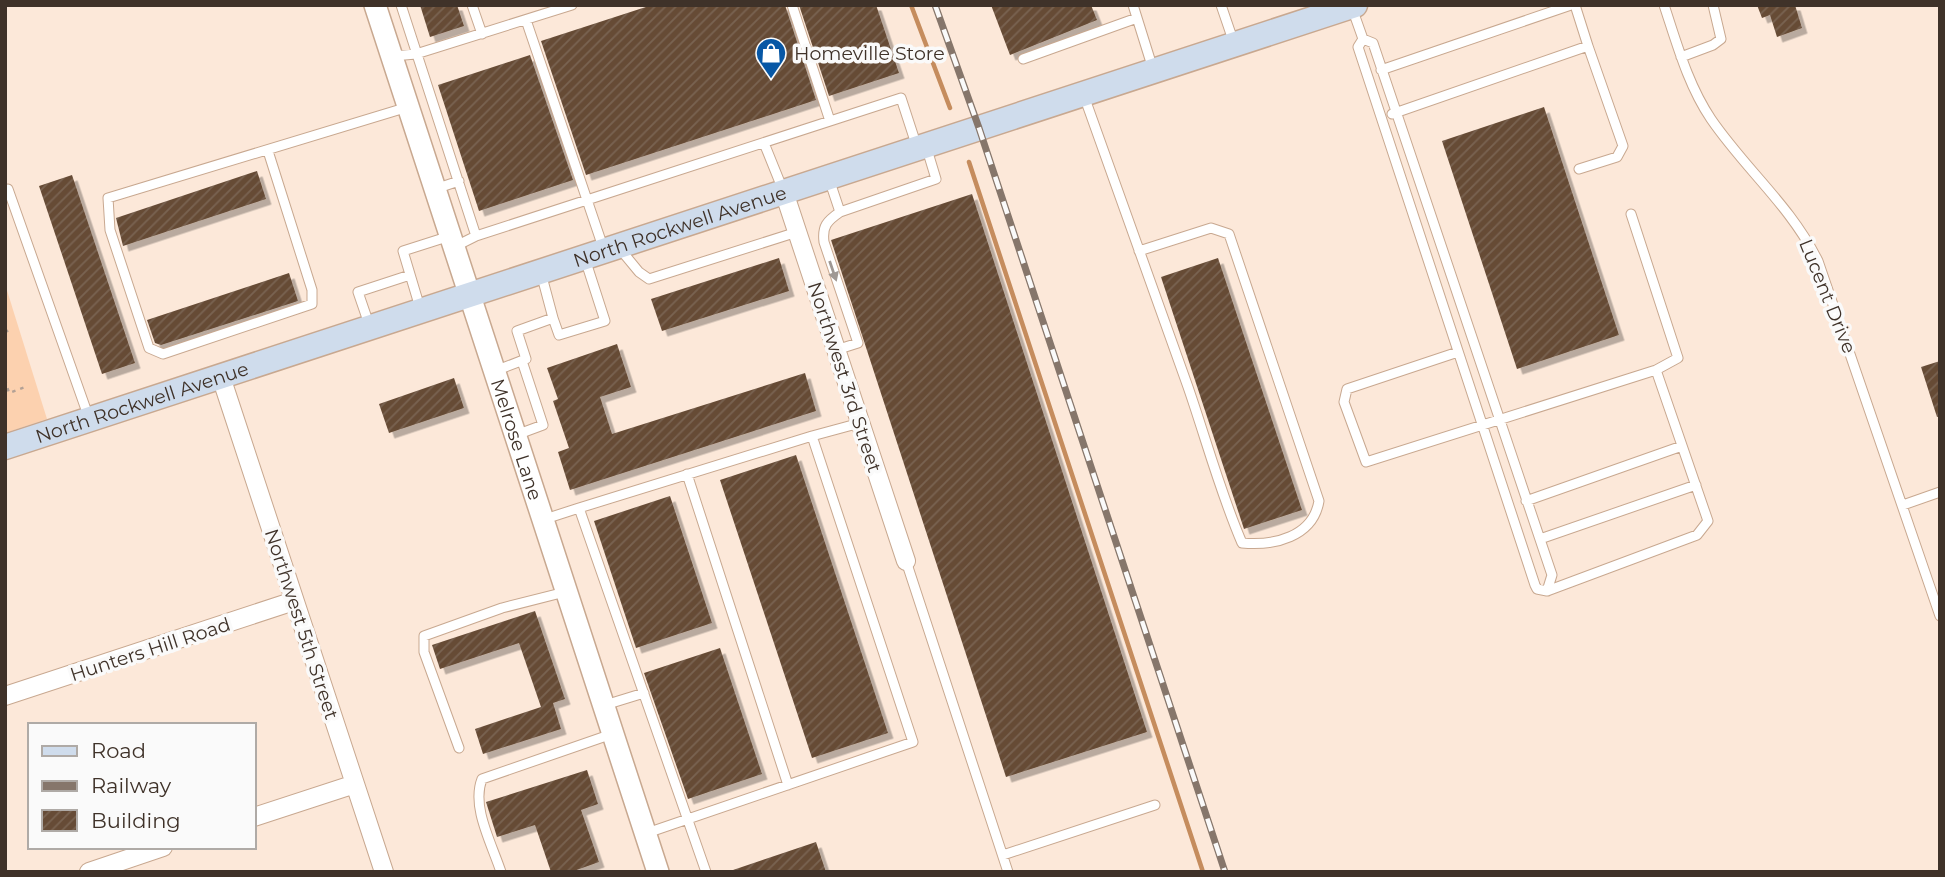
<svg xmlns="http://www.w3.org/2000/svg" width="1945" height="877" font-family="Montserrat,sans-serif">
  <defs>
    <pattern id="building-hatch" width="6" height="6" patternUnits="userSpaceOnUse" patternTransform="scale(1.75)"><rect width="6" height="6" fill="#664b36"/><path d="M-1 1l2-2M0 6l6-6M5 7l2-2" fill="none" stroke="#796351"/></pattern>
    <filter id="shadow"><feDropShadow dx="5.5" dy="5.5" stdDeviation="0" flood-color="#0004"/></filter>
  </defs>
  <rect width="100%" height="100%" fill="#fce8d9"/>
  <path fill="#fcd1af" d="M5 284 47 419 5 433Z"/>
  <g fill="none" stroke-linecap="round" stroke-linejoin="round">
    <path stroke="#c58c5d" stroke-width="4.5" d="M911 5 950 108
      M969 162 1203 872"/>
  </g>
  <path fill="url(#building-hatch)" filter="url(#shadow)" d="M420 5H457L464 26 430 37Z
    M652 5H785L816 100 586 175 541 41Z
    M799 5H876L899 73 829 96Z
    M991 5H1091L1097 20 1010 55Z
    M1757 5H1795L1802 28 1777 37 1770 15 1762 18Z
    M530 55 573 180 479 211 438 85Z
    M1544 107 1619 335 1517 369 1442 141Z
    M257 171 266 199 123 246 116 218Z
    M72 175 135 363 102 374 39 186Z
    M972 194 1147 732 1006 777 831 240Z
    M779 258 789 291 662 331 651 299Z
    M1218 258 1302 510 1244 529 1161 277Z
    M289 273 298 301 161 345 155 343 147 320Z
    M617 344 631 387 600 397 612 434 805 373 816 411 570 490 558 452 569 448 553 401 558 399 547 368Z
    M1940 361V416L1937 417 1921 367Z
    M454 378 464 408 389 433 379 404Z
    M796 455 888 733 812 758 720 480Z
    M670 496 712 623 636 648 594 521Z
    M535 611 565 699 553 703 561 729 483 754 475 729 541 707 519 643 440 669 432 645Z
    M720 648 762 774 688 799 644 673Z
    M587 770 598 804 581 810 599 862 571 872H551L535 825 497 837 486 802Z
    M816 842 826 872H733V870Z"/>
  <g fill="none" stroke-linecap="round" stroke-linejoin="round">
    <g stroke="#c8a890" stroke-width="11">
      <path id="service" d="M401 5 476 236 901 98 917 147
        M472 5 482 34
        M792 5 830 121
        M1133 5 1153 69
        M1221 5 1234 43
        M1664 5C1677 44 1688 85 1711 119 1746 170 1790 205 1818 261L1940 616
        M1352 8 1363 39
        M526 20 604 250
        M1363 39 1373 43 1552 575 1547 591 1537 589 1535 585 1358 47Z
        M393 56 416 54 572 5
        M1681 57 1713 45 1721 39 1713 5
        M1023 59 1137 18
        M1381 70 1571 5
        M1084 96C1118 193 1153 290 1188 387 1206 439 1220 492 1242 543 1274 546 1313 537 1319 501L1229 234 1211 228 1139 251
        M1392 114 1588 46 1575 5
        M764 143 783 190
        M268 151 312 290V304L163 354 149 348 110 230 108 198 408 107
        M1579 169 1617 157 1623 146 1588 46
        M829 179 840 212 936 179 926 146
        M8 189 89 418
        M435 189 459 181
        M1631 214 1678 358 1656 370
        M454 247 476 236
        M620 249 639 272 649 279 797 232
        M421 311 403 251 450 236
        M553 318 559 335 605 321 585 259
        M370 327 358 292 410 275
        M836 350 858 343 824 242C822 226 827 221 840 212
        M1458 352 1347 389 1344 402 1366 462 1656 370 1708 521 1697 535 1547 591
        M495 371 526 359 517 331 553 318 541 273
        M516 435 543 425 522 361
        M687 474 788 785
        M1526 501 1682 446
        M1903 505 1940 492
        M579 508 812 436
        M542 520 579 508 706 872
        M1540 539 1696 485
        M906 561 1008 872
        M605 705 644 693
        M459 748 424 652V636L502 608 565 592
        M647 833 913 742 812 436 860 423
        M1003 855 1155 805
        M501 872C492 844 471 807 482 779L612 734"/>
    </g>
    <g stroke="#c8a890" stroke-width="20">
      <path id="minor" d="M784 192 906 561
        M221 377 384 872
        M5 696 294 601
        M254 817 355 784
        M89 872 163 847"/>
    </g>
    <g stroke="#c8a890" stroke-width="24">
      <g id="tertiary">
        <path id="s1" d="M375 5 658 872"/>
      </g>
    </g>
    <g stroke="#c8a890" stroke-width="27">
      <g id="secondary">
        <path id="s2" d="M5 447 1355 5"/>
      </g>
    </g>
    <path stroke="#b3a195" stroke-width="2.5" stroke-dasharray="3.5 5" stroke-linecap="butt" d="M5 332 10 330
      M5 380 9 393 28 386"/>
    <use href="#service" stroke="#fff" stroke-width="9"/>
    <use href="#minor" stroke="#fff" stroke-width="18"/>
    <use href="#tertiary" stroke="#fff" stroke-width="21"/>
    <use href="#secondary" stroke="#cfdcec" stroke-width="24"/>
    <g stroke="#86766b" stroke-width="7">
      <path id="rail" d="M935 5 979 128 1225 872"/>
    </g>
    <use href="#rail" stroke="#fafafa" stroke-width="4.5" stroke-dasharray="13" stroke-linecap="butt"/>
  </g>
  <defs><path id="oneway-solid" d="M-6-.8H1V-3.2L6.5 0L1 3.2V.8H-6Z" transform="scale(1.75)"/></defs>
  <use fill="#9f9894" href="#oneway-solid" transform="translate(833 271) rotate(71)"/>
  <defs>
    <g id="shop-pin" transform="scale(1.575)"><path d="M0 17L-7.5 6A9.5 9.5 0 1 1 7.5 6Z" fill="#0757a5" stroke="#fafafa"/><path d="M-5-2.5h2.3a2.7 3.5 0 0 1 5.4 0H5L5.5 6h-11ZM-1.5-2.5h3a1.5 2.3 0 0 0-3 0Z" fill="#fff"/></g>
  </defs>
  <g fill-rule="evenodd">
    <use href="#shop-pin" x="771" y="53"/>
  </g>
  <g text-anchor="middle" stroke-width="7" stroke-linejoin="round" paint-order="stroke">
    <g font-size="19" fill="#3f3229" stroke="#fafafa" text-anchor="start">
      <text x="794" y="60">Homeville Store</text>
    </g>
    <g font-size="19" fill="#3f3229" stroke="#fafafa">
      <text dy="7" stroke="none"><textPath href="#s2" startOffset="710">North Rockwell Avenue</textPath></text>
      <text transform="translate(1828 296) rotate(68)" y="7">Lucent Drive</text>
      <text transform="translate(845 377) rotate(72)" y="7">Northwest 3rd Street</text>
      <text dy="7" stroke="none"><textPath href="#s2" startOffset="144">North Rockwell Avenue</textPath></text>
      <text dy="7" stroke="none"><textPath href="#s1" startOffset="457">Melrose Lane</textPath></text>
      <text transform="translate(302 624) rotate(72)" y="7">Northwest 5th Street</text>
      <text transform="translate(150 649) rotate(-18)" y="7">Hunters Hill Road</text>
    </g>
  </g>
  <rect width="1945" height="877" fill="none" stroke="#3f3229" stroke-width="14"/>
  <rect x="28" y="723" width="228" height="126" fill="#fafafa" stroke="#afaaa6" stroke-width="2"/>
  <rect x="42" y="746" width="35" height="10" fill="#cfdcec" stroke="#afaaa6" stroke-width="2"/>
  <text x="91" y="758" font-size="21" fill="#3f3229">Road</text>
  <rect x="42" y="781" width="35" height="10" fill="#86766b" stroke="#afaaa6" stroke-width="2"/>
  <text x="91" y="793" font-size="21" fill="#3f3229">Railway</text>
  <rect x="42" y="810" width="35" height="21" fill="url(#building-hatch)" stroke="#afaaa6" stroke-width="2"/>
  <text x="91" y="828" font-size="21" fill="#3f3229">Building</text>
</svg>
